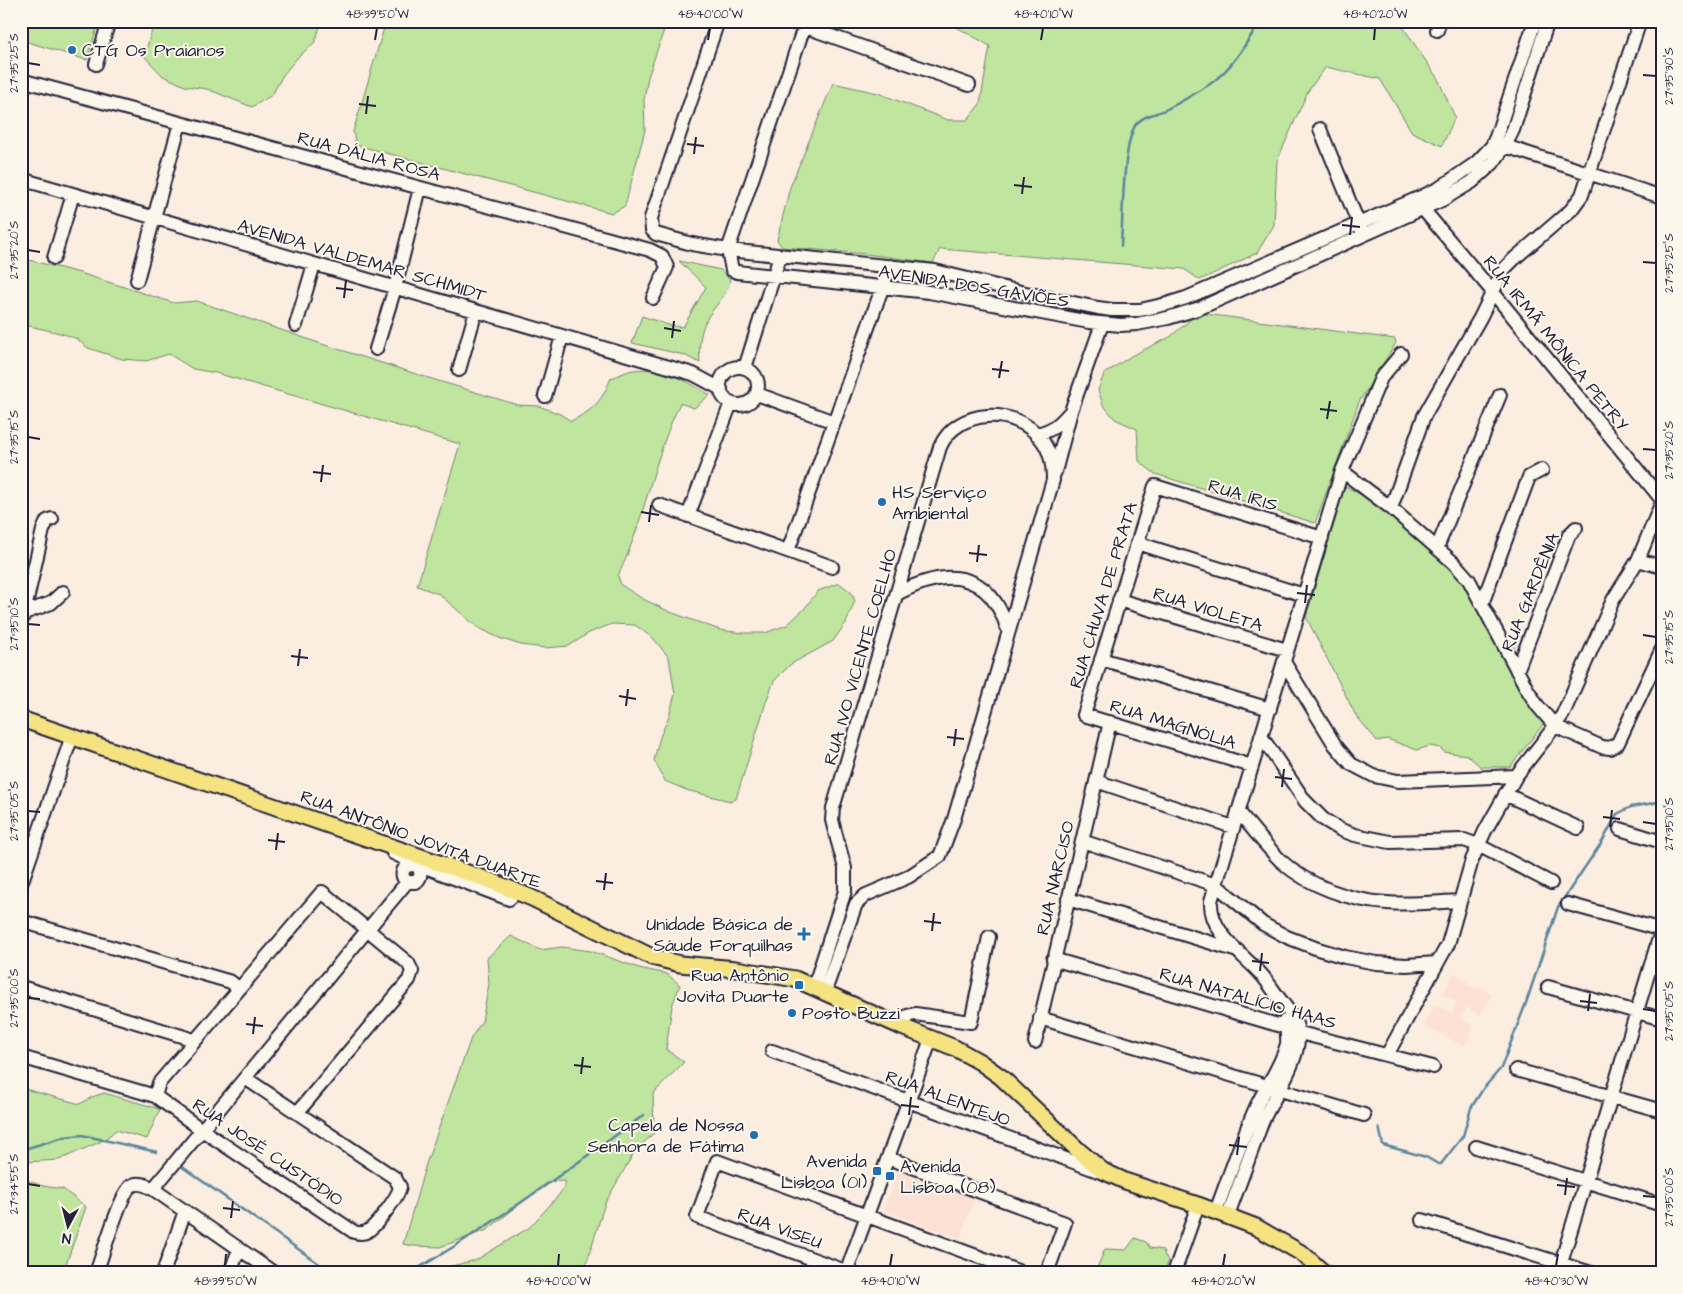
<svg xmlns="http://www.w3.org/2000/svg" width="1683" height="1294" font-family="'Architects Daughter',sans-serif">
  <rect width="100%" height="100%" fill="#fcede1"/>
  <filter id="ink" filterUnits="userSpaceOnUse"><feTurbulence type="fractalNoise" baseFrequency=".02" numOctaves="2"/><feDisplacementMap in="SourceGraphic" scale="10" xChannelSelector="R" yChannelSelector="G"/><feConvolveMatrix kernelMatrix="1 2 1 2 8 2 1 2 1" color-interpolation-filters="sRGB"/></filter>
  <g filter="url(#ink)">
    <path fill="#fde1d4" d="M1454 973 1468 982 1467 985 1476 989 1478 987 1492 995 1480 1015 1467 1007 1460 1017 1474 1026 1466 1044 1463 1046 1425 1026V1022L1429 1016 1430 1017 1431 1015 1430 1014 1436 1005 1452 1012 1457 1002 1442 994Z
      M899 1169 975 1197 960 1238 884 1211Z"/>
    <path fill="#c0e59f" stroke="#71846d" d="M21 21H99L87 60 21 40Z
      M155 21H322L315 42 297 58 283 75 272 95 252 107 207 89 185 86 163 76 144 56Z
      M386 21H667L648 77 644 100 645 130 625 206 612 213 356 145 353 132Z
      M946 21H1164L1168 24 1185 21H1399L1438 79 1455 117 1442 146 1412 132 1380 79 1326 67 1308 91 1277 161 1274 225 1257 253 1200 280 1184 269 940 249 933 263 866 254 782 247 777 240 790 187 833 83 878 93 948 120H967L980 104 990 46Z
      M21 258 80 273 174 303 197 301 319 343 432 379 518 405 539 406 560 414 571 421C595 409 601 402 611 378 618 376 626 371 633 370 663 366 686 381 710 395L694 408 680 403C653 458 645 521 618 576L621 585 643 599 670 612 720 630 742 633H765L787 625 804 609 818 591 839 583 851 592 855 601 846 623 833 641 791 664 774 681 766 702 736 799 730 801 686 790 665 781 654 760 660 737 669 716 675 694 669 658 654 639 635 625 612 624 589 633 569 646 545 648 521 645 499 638 477 627 439 594 417 586 460 444 216 373 193 369 169 354 146 361 122 359 88 348 77 339 64 334 21 324Z
      M679 261 721 270 730 280C727 296 716 304 708 317 699 332 699 347 700 363L684 355 632 343 642 316 668 325 683 327 706 287Z
      M1198 313 1395 339 1396 343 1359 402 1315 523 1155 474 1139 461 1137 429 1115 419 1103 405 1098 390 1104 374 1131 356 1170 337Z
      M1345 486C1372 499 1394 518 1417 538 1433 553 1450 567 1464 583L1532 708 1544 723 1510 767H1481L1467 755 1444 752 1440 748 1430 746 1417 750 1387 739 1377 741 1355 714 1306 617Z
      M511 936 540 950 562 947 591 951 639 968 667 974 680 985 672 1006 666 1049 684 1062 653 1094 654 1133 635 1151 605 1203 585 1268 590 1273H429L431 1271 476 1260 530 1227 558 1196 565 1186V1181L548 1182 487 1230 440 1247 413 1246 403 1244 426 1164 450 1097 471 1038 482 1021 489 984 487 958Z
      M21 1088 80 1104 92 1097 104 1093 160 1109 147 1139 116 1130 104 1140 59 1160 26 1162 21 1161Z
      M21 1178 43 1186 63 1189 86 1207 63 1273H21Z
      M1135 1238 1146 1242 1150 1248 1162 1250 1168 1261 1165 1273H1095L1105 1249 1126 1250Z"/>
    <g fill="none" stroke-linecap="round" stroke-linejoin="round">
      <path stroke="#59869c" stroke-width="2.5" d="M1121 246C1123 218 1122 146 1136 124 1143 115 1157 114 1167 109 1181 102 1196 93 1210 84 1232 69 1246 44 1260 21
        M1379 1127 1383 1145 1426 1157 1438 1164H1441L1463 1136 1471 1108 1483 1089 1501 1068 1526 1003 1558 907 1602 842 1617 814 1631 807 1654 803 1662 800
        M21 1150 64 1137 82 1135 157 1152
        M181 1166 332 1273
        M410 1273C492 1226 567 1170 644 1115"/>
      <g stroke="#22223b" stroke-width="16">
        <path id="minor" d="M718 21 651 218 652 230 656 234 692 244 728 250 935 271 1021 292 1098 308 1112 310H1140L1167 304 1186 298 1423 196 1438 189 1476 163 1492 146 1496 137 1535 21
          M789 21 969 85
          M804 27 728 250 732 270 737 272 929 292 1089 322 1121 325 1137 324 1168 318 1200 308 1442 200 1472 182 1493 163 1505 146 1513 130 1548 21
          M1437 30 1440 21
          M96 64 109 21
          M21 80 650 250 662 256 667 267 653 298
          M1320 129 1362 232
          M1505 146 1662 197
          M21 179 693 374 721 389
          M1422 208 1492 291 1662 500
          M54 258 73 194
          M137 280 180 123
          M296 325 314 264
          M376 349 395 288 420 188
          M720 386a19 19 0 1 1 38 0a19 19 0 1 1-38 0Z
          M745 368 780 256
          M459 370 476 311
          M757 394 834 422
          M545 396 562 336
          M1036 434C1051 431 1059 425 1069 413
          M1342 471 1391 508 1454 563 1469 580 1527 689 1537 705 1555 726 1516 776 1485 831 1472 860 1448 944 1387 1055
          M1055 472 1071 411 1102 324
          M1662 502 1638 560 1613 600 1563 714 1555 726 1602 747 1610 748 1618 743 1662 649
          M659 505 832 567
          M1391 508 1424 416 1480 318 1504 269 1515 258 1571 210 1582 195 1640 21
          M688 516 731 403
          M1137 543 1304 595
          M1437 548 1500 395
          M788 551 890 266
          M1638 560 1662 567
          M897 594C946 568 989 569 1008 630
          M1119 600 1287 650
          M1482 604 1529 477 1542 470
          M24 613 43 530 47 521 52 519
          M22 619 24 613 51 603 63 592
          M1101 659 1270 709
          M1284 662 1335 745 1351 764 1374 776 1398 781 1516 776
          M1517 671 1569 535 1576 528
          M1261 736 1305 801 1323 819 1341 830 1355 835 1390 842 1464 840 1478 845 1551 883
          M1252 766 1084 715 1155 486 1322 538
          M1096 781 1233 827
          M1505 794 1578 828
          M1238 811C1252 828 1266 846 1281 861 1308 886 1351 901 1387 903 1411 905 1436 902 1460 901
          M1620 829 1662 842
          M1082 841 1216 885 1263 924 1287 937 1318 949 1345 957 1376 963 1406 965 1437 963
          M393 853 417 864 509 899 517 892
          M417 864C420 871 423 876 416 882H407C401 877 401 871 407 866Z
          M21 884 72 736
          M1068 899 1238 951
          M1568 904 1662 930
          M21 921 231 982 239 989
          M1053 959 1288 1028 1300 1033 1433 1067
          M21 987 188 1038 194 1042
          M814 987 845 891V868L834 828 832 820 833 808 940 447C957 408 1016 406 1041 439 1051 451 1053 466 1053 480L954 819 940 856 908 877 866 895 856 904 825 991
          M1548 987 1662 1019
          M1040 1018 1364 1115
          M902 1027 907 1016 915 1014 971 1022 989 937
          M1035 1042 1110 722
          M772 1051 1101 1172
          M21 1057 155 1096 202 1130 354 1232C358 1233 362 1234 366 1232 375 1228 398 1197 400 1187L395 1178 245 1078
          M1516 1070 1662 1111
          M155 1096 159 1083 322 892 408 963 412 971 409 980 297 1113
          M1476 1147 1662 1205
          M888 1158 1065 1223 1047 1273
          M153 1189 407 882
          M1216 1211C1229 1176 1241 1141 1256 1107 1266 1086 1281 1067 1287 1044 1288 1036 1286 1029 1285 1021
          M1228 1215 1263 1120C1274 1096 1301 1060 1298 1032 1297 1021 1288 1010 1282 1002 1274 992 1268 981 1259 972 1241 953 1209 931 1211 901L1342 471 1381 378 1401 354
          M1422 1220 1591 1273
          M96 1273C102 1257 121 1193 131 1186 138 1181 146 1185 153 1189L274 1273
          M163 1273 185 1211
          M230 1273 239 1249
          M846 1273 931 1039
          M851 1273 697 1217 717 1161 1023 1273
          M1174 1273 1198 1205
          M1558 1273 1662 928"/>
      </g>
      <g stroke="#22223b" stroke-width="19">
        <path id="major" d="M21 719 491 881 532 898 652 957 680 964 736 969 795 979 902 1027 955 1048 980 1062 1001 1077 1078 1150 1103 1171 1125 1181 1198 1205 1256 1227 1303 1254 1324 1273"/>
      </g>
      <use href="#minor" stroke="#fbf7ec" stroke-width="12"/>
      <use href="#major" stroke="#f5e382" stroke-width="15"/>
    </g>
  </g>
  <path fill="none" stroke="#22223b" stroke-width="2" d="M375 40 377 28M708 40 710 28M1041 40 1043 28M1374 40 1375 28M28 63 40 65M1643 75 1656 76M359 104 376 106M366 114 368 96M687 144 704 146M694 154 696 137M1014 185 1032 187M1022 194 1024 177M1342 225 1360 227M1350 235 1352 217M28 250 40 252M1643 262 1656 263M336 288 353 290M344 298 346 280M664 328 681 331M672 338 674 321M992 369 1009 371M999 378 1002 361M1320 409 1337 411M1327 419 1330 401M28 437 40 439M1643 449 1656 450M313 472 331 474M321 482 323 465M641 512 659 515M649 522 651 505M969 553 987 555M977 562 979 545M1297 593 1315 595M1305 603 1307 585M28 624 40 625M1643 635 1656 637M291 656 308 658M298 666 300 649M619 696 636 699M626 706 628 689M947 737 964 739M954 746 956 729M1275 777 1292 779M1282 787 1284 769M28 811 40 812M1603 817 1620 819M1643 822 1656 824M1610 827 1612 810M268 840 285 842M276 850 278 833M596 881 613 883M604 890 606 873M924 921 941 923M932 931 934 913M1252 961 1269 963M1260 971 1262 953M28 998 40 999M1580 1001 1597 1003M1643 1009 1656 1011M1588 1011 1590 994M246 1024 263 1026M253 1034 255 1017M574 1065 591 1067M581 1074 583 1057M901 1105 919 1107M909 1115 911 1097M1229 1145 1247 1147M1237 1155 1239 1137M28 1184 40 1186M1557 1185 1575 1187M1565 1195 1567 1178M1643 1196 1656 1197M223 1208 240 1210M231 1218 233 1201M225 1266 226 1254M558 1266 559 1254M890 1266 892 1254M1223 1266 1225 1254M1556 1266 1558 1254"/>
  <g fill="#1f6fb2" stroke="#fbf7ec" stroke-width="2">
    <circle cx="72" cy="50" r="5"/>
    <circle cx="882" cy="502" r="5"/>
    <path d="M801.5 926.5h5v5h5v5h-5v5h-5v-5h-5v-5h5z"/>
    <rect x="794" y="980" width="10" height="10" rx="2.5"/>
    <circle cx="792" cy="1013" r="5"/>
    <circle cx="754" cy="1135" r="5"/>
    <rect x="872" y="1166" width="10" height="10" rx="2.5"/>
    <rect x="885" y="1171" width="10" height="10" rx="2.5"/>
  </g>
  <g text-anchor="middle" stroke-width="4" stroke-linejoin="round" paint-order="stroke">
    <g font-size="18" fill="#22223b" stroke="#fbf7ec" text-anchor="start">
      <text x="82" y="56">CTG Os Praianos</text>
      <text x="892" y="498">HS Serviço<tspan x="892" dy="21">Ambiental</tspan></text>
      <text x="793" y="930" text-anchor="end">Unidade Básica de<tspan x="793" dy="21">Sáude Forquilhas</tspan></text>
      <text x="789" y="981" text-anchor="end">Rua Antônio<tspan x="789" dy="21">Jovita Duarte</tspan></text>
      <text x="802" y="1019">Posto Buzzi</text>
      <text x="744" y="1131" text-anchor="end">Capela de Nossa<tspan x="744" dy="21">Senhora de Fátima</tspan></text>
      <text x="867" y="1167" text-anchor="end">Avenida<tspan x="867" dy="21">Lisboa (01)</tspan></text>
      <text x="900" y="1172">Avenida<tspan x="900" dy="21">Lisboa (08)</tspan></text>
    </g>
    <g font-size="18" fill="#22223b" stroke="#fbf7ec">
      <text transform="translate(369 156) rotate(15)" y="6">RUA DÁLIA ROSA</text>
      <text transform="translate(362 260) rotate(16)" y="6">AVENIDA VALDEMAR SCHMIDT</text>
      <text transform="translate(974 286) rotate(9)" y="6">AVENIDA DOS GAVIÕES</text>
      <text transform="translate(1556 343) rotate(51)" y="6">RUA IRMÃ MÔNICA PETRY</text>
      <text transform="translate(1243 495) rotate(17)" y="6">RUA ÍRIS</text>
      <text transform="translate(1530 592) rotate(-68)" y="6">RUA GARDÊNIA</text>
      <text transform="translate(1103 595) rotate(-73)" y="6">RUA CHUVA DE PRATA</text>
      <text transform="translate(1208 609) rotate(17)" y="6">RUA VIOLETA</text>
      <text transform="translate(860 657) rotate(-74)" y="6">RUA IVO VICENTE COELHO</text>
      <text transform="translate(1173 724) rotate(17)" y="6">RUA MAGNÓLIA</text>
      <text transform="translate(421 839) rotate(20)" y="6">RUA ANTÔNIO JOVITA DUARTE</text>
      <text transform="translate(1055 878) rotate(-77)" y="6">RUA NARCISO</text>
      <text transform="translate(1248 998) rotate(16)" y="6">RUA NATALÍCIO HAAS</text>
      <text transform="translate(948 1098) rotate(20)" y="6">RUA ALENTEJO</text>
      <text transform="translate(268 1152) rotate(34)" y="6">RUA JOSÉ CUSTÓDIO</text>
      <text transform="translate(780 1228) rotate(20)" y="6">RUA VISEU</text>
    </g>
  </g>
  <rect width="1683" height="1294" fill="none" stroke="#fbf7ec" stroke-width="55"/>
  <g transform="translate(68 1226) rotate(187)" stroke="#fbf7ec" stroke-width="4" paint-order="stroke">
  <path d="M0-4L9 19L0 12L-9 19Z" fill="#22223b"/>
  <text y="-8" font-size="14" font-weight="bold" text-anchor="middle" fill="#22223b">N</text>
  </g>
  <rect x="28" y="28" width="1628" height="1238" fill="none" stroke="#22223b" stroke-width="2"/>
  <g font-size="12" text-anchor="middle" fill="#22223b">
    <text x="377" y="18">48°39'50"W</text>
    <text x="710" y="18">48°40'00"W</text>
    <text x="1043" y="18">48°40'10"W</text>
    <text x="1375" y="18">48°40'20"W</text>
    <text transform="translate(14 63) rotate(-90)" y="4">27°35'25"S</text>
    <text transform="translate(1669 76) rotate(-90)" y="4">27°35'30"S</text>
    <text transform="translate(14 250) rotate(-90)" y="4">27°35'20"S</text>
    <text transform="translate(1669 263) rotate(-90)" y="4">27°35'25"S</text>
    <text transform="translate(14 437) rotate(-90)" y="4">27°35'15"S</text>
    <text transform="translate(1669 450) rotate(-90)" y="4">27°35'20"S</text>
    <text transform="translate(14 624) rotate(-90)" y="4">27°35'10"S</text>
    <text transform="translate(1669 637) rotate(-90)" y="4">27°35'15"S</text>
    <text transform="translate(14 811) rotate(-90)" y="4">27°35'05"S</text>
    <text transform="translate(1669 824) rotate(-90)" y="4">27°35'10"S</text>
    <text transform="translate(14 998) rotate(-90)" y="4">27°35'00"S</text>
    <text transform="translate(1669 1011) rotate(-90)" y="4">27°35'05"S</text>
    <text transform="translate(14 1184) rotate(-90)" y="4">27°34'55"S</text>
    <text transform="translate(1669 1197) rotate(-90)" y="4">27°35'00"S</text>
    <text x="225" y="1285">48°39'50"W</text>
    <text x="558" y="1285">48°40'00"W</text>
    <text x="890" y="1285">48°40'10"W</text>
    <text x="1223" y="1285">48°40'20"W</text>
    <text x="1556" y="1285">48°40'30"W</text>
  </g>
</svg>
